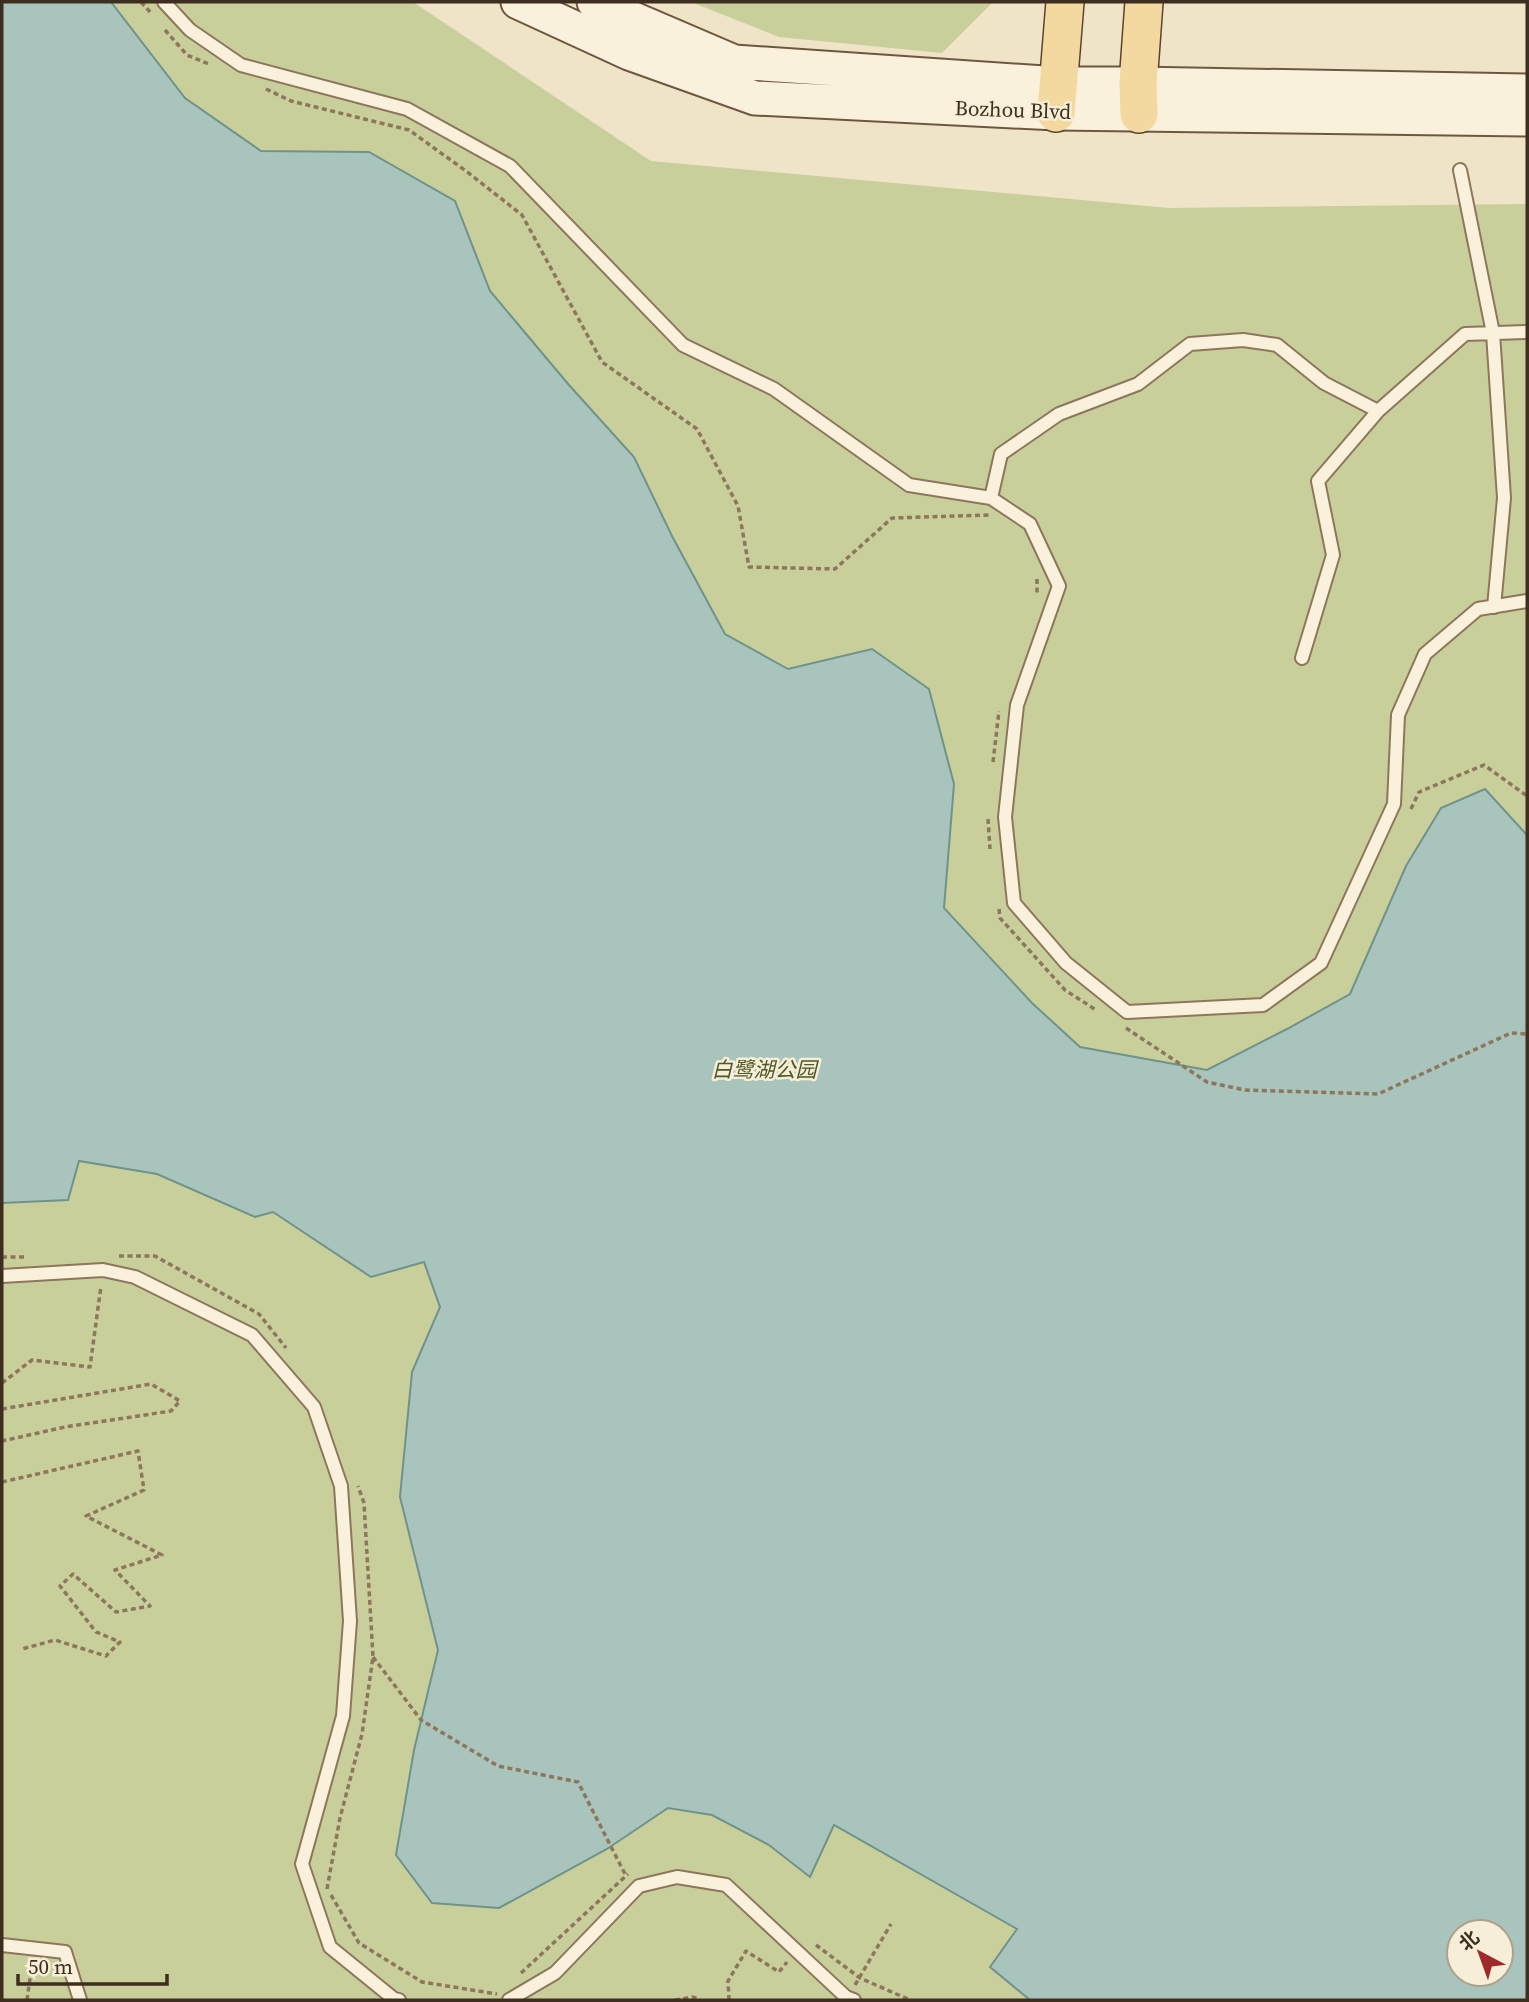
<svg xmlns="http://www.w3.org/2000/svg" width="1529" height="2002" font-family="'Source Serif 4','Noto Sans SC',serif">
  <rect width="100%" height="100%" fill="#f0e4c8"/>
  <path fill="#c9cf9b" fill-rule="evenodd" d="M2 2H413L651 161 1169 208 1527 204V2000H2ZM1459 1932H1501V1974H1459Z
    M691 2H993L942 53 779 37Z"/>
  <path fill="#a9c4bc" stroke="#6f938a" stroke-width="2" fill-rule="evenodd" d="M2 2H111L185 98 261 151 369 152 455 201 490 291 569 385 634 457 672 536 725 634 788 669 872 649 929 689 954 784 944 908 1032 1003 1080 1047 1207 1070 1287 1029 1350 994 1406 866 1441 808 1485 789 1527 835V2000H1030L990 1967 1017 1929 834 1825 810 1877 769 1845 712 1815 668 1808 607 1849 499 1908 432 1903 396 1855 414 1750 438 1650 400 1497 412 1372 440 1307 424 1262 371 1277 273 1212 255 1217 157 1174 79 1161 68 1200 2 1203ZM1459 1932H1501V1974H1459Z"/>
  <g fill="none" stroke-linecap="round" stroke-linejoin="round">
    <g stroke="#8d765c" stroke-width="16">
      <path id="lane" d="M164 2 190 30 241 65 407 109 510 166 683 345 774 389 909 485 991 498 1030 524 1059 586 1017 705 1005 817 1014 903 1066 963 1127 1012 1263 1005 1321 963 1394 804 1398 715 1425 654 1478 609 1527 601
        M1460 170 1493 333 1504 498 1494 607
        M1378 411 1465 334 1527 332
        M991 498 1001 454 1059 414 1138 384 1190 344 1243 340 1277 345 1324 383 1378 411 1318 481 1333 555 1302 658
        M2 1276 103 1270 135 1277 252 1335 314 1407 341 1486 350 1621 343 1716 302 1864 330 1947 394 1999 399 2000
        M2 1945 65 1952 80 2000
        M509 2000 555 1973 639 1886 677 1877 726 1885 846 1997 854 2000"/>
    </g>
    <g stroke="#6f573f" stroke-width="37">
      <path id="secondary" d="M518 2 629 53 755 98 1056 113 1527 119
        M594 2 734 62 1059 84H1138L1527 91"/>
    </g>
    <g stroke="#5b4430" stroke-width="40">
      <path id="primary" d="M1056 113 1065 2
        M1139 114 1138 84 1144 2"/>
    </g>
    <path stroke="#8d765c" stroke-width="3.5" stroke-dasharray="5 3.5" stroke-linecap="butt" d="M141 2 151 13
      M165 30 187 55 211 65
      M266 89 291 101 409 130 466 171 522 215 602 362 697 429 738 506 749 567 835 569 892 518 989 515
      M1037 579V596
      M993 762 999 711
      M1411 809 1419 792 1484 765 1527 796
      M988 819 990 849
      M999 909 1000 918 1065 990 1096 1010
      M1126 1028 1207 1082 1245 1090 1378 1094 1511 1033 1527 1034
      M119 1256H155L259 1314 286 1348
      M2 1257H24
      M2 1383 32 1360 90 1367 101 1286
      M2 1409 151 1384 180 1401 171 1411 65 1427 2 1441
      M2 1482 138 1451 144 1490 86 1516 162 1555 115 1570 150 1606 116 1612 73 1574 60 1586 96 1632 120 1642 106 1656 55 1640 22 1649
      M373 1657 421 1720 498 1766 578 1782 625 1874
      M327 1889 340 1818 362 1734 373 1657 364 1503 358 1486
      M331 1895 359 1943 422 1982 497 1994
      M816 1945 860 1978 910 2000
      M521 1973 628 1874
      M855 1985 891 1924
      M27 2000 32 1964
      M675 2000 693 1997 700 2000
      M729 2000 728 1981 746 1951 779 1972 787 1962"/>
    <use href="#lane" stroke="#faf1dc" stroke-width="12"/>
    <use href="#secondary" stroke="#faf1dc" stroke-width="33"/>
    <use href="#primary" stroke="#f3d9a0" stroke-width="37"/>
  </g>
  <g text-anchor="middle" stroke-width="5" stroke-linejoin="round" paint-order="stroke">
    <g font-size="21" fill="#3d2e20" stroke="#f7eed8">
      <text transform="translate(1013 110) rotate(2)" y="7">Bozhou Blvd</text>
    </g>
    <g font-size="21" font-style="italic" fill="#4d5a26" stroke="#f7eed8">
      <text x="764" y="1077">白鹭湖公园</text>
    </g>
  </g>
  <rect width="1529" height="2002" fill="none" stroke="#3d2e20" stroke-width="7"/>
  <g transform="translate(1480 1953) rotate(319)"><circle r="33" fill="#f7eed8" stroke="#ada18e" stroke-width="2"/>
  <path d="M0-5L12 26L0 18L-12 26Z" fill="#9e2a2b"/>
  <text y="-10" font-size="19" font-weight="bold" text-anchor="middle" fill="#3d2e20">北</text>
  </g>
  <path d="M18 1974v10h149v-10" fill="none" stroke="#3d2e20" stroke-width="3.5"/>
  <text x="28" y="1974" font-size="21" fill="#3d2e20" stroke="#f7eed8" stroke-width="5" paint-order="stroke">50 m</text>
</svg>
